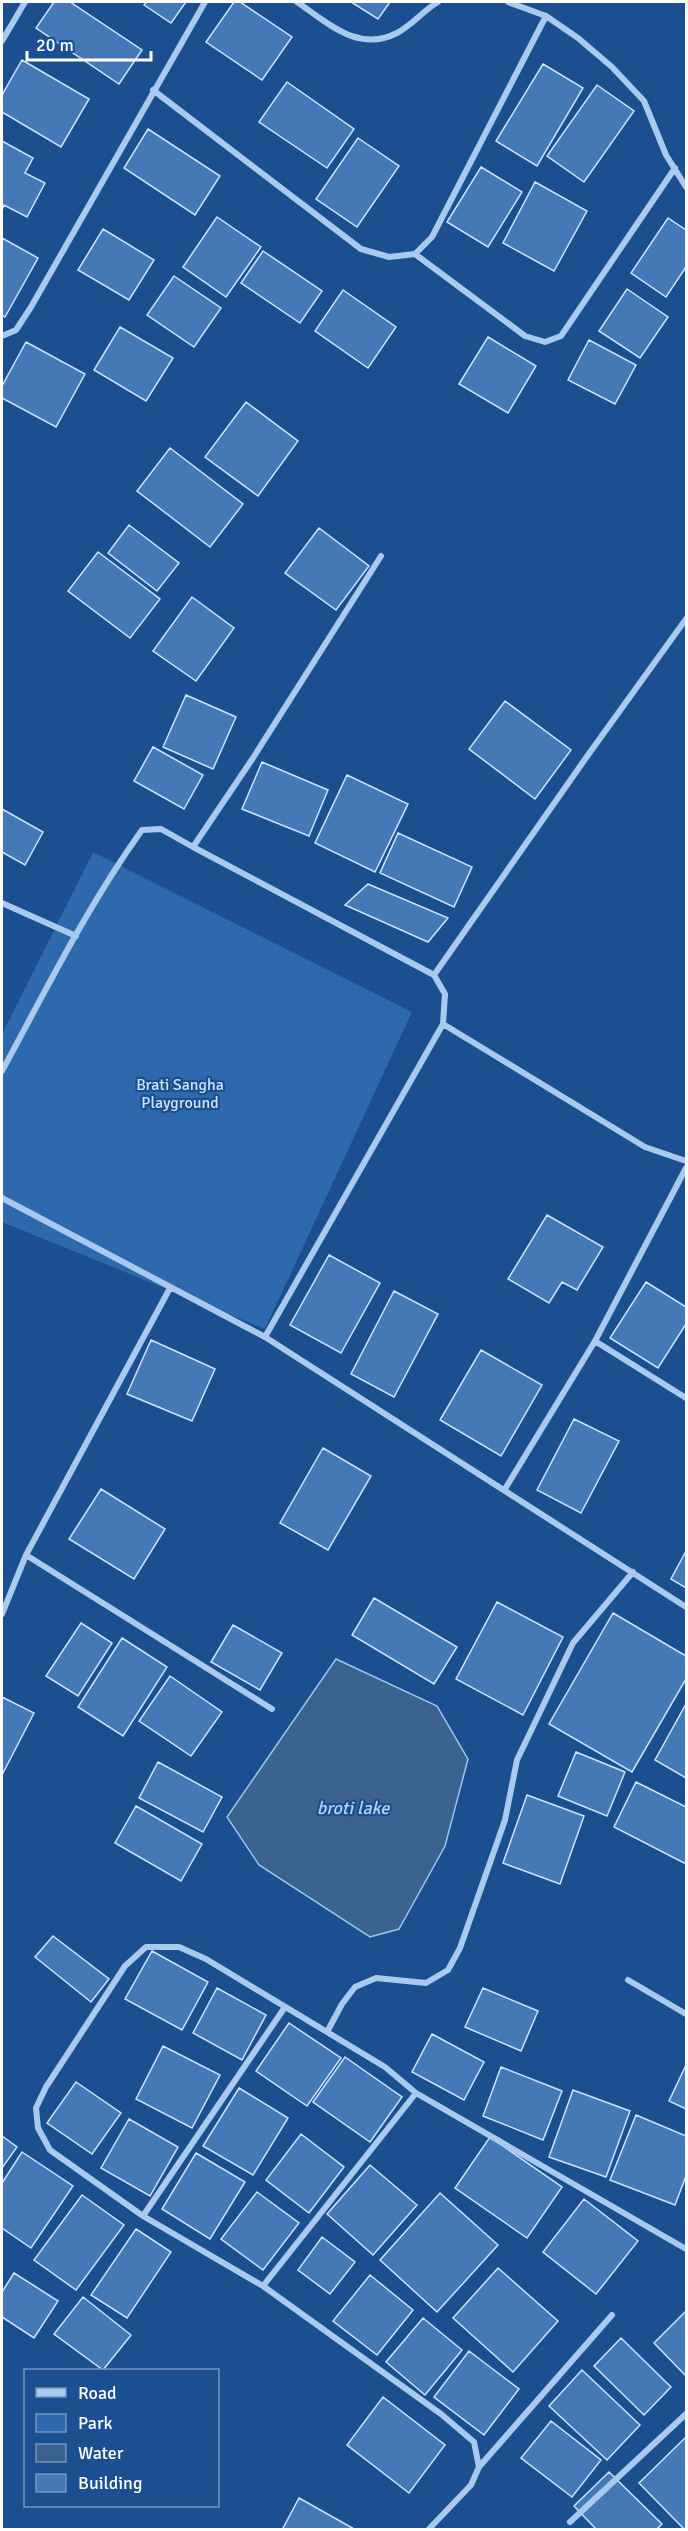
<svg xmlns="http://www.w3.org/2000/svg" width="688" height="2531" font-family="Signika,sans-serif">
  <rect width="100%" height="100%" fill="#1b4f8f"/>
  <path fill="#2e69ad" d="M93 852 412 1012 265 1329 2 1222V1034Z"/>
  <path fill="#3c6290" stroke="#9cc4f0" stroke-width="1.5" d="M336 1659 437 1706 468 1759 445 1846 399 1929 370 1937 259 1865 227 1817Z"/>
  <path fill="#4478b7" stroke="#cfe3fa" stroke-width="1.5" d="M54 2H70L142 50 119 84 36 28Z
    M147 2H186L171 23 144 5Z
    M234 2H240L292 37 262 80 206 42Z
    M351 2H390L378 19Z
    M22 60 89 99 61 147 2 112V95Z
    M543 64 583 88 537 166 496 141Z
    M287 82 354 129 327 168 259 122Z
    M597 85 634 111 584 182 547 156Z
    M148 129 220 176 195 215 124 168Z
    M358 138 399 166 357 227 316 199Z
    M2 141 33 158 25 173 45 183 27 217 4 205 2 210Z
    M481 167 522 192 488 247 447 222Z
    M535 182 587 211 554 271 503 243Z
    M217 217 261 247 226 297 183 267Z
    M668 218 686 230V267L666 297 631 273Z
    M103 229 154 260 129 300 78 270Z
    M2 238 38 258 5 317 2 315Z
    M263 251 322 291 300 323 241 283Z
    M174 276 221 308 194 347 147 315Z
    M627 289 668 317 640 358 599 331Z
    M343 290 396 327 368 368 315 331Z
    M120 327 173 358 146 401 94 370Z
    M488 337 536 366 508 413 459 384Z
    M589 340 636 365 615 404 568 380Z
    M26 342 85 374 56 427 2 398V386Z
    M246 402 298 441 258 496 205 457Z
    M170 448 243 504 210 547 137 491Z
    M129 525 179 563 157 591 108 553Z
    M319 528 369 566 336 610 285 573Z
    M98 552 160 599 130 638 68 591Z
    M192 597 234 628 196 681 153 651Z
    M186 695 236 717 213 769 163 747Z
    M505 701 571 750 535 799 469 749Z
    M153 747 203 775 184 809 134 781Z
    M262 762 328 790 309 836 242 809Z
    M347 775 408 804 375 872 315 843Z
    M2 809 43 832 25 865 2 852Z
    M398 833 472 867 454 907 380 873Z
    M368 884 448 918 428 942 345 905Z
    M547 1215 603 1247 577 1290 562 1282 549 1303 508 1279Z
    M329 1255 380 1283 341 1353 290 1325Z
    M646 1282 686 1307V1324L658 1368 610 1338Z
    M394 1291 438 1314 394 1397 351 1374Z
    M151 1340 215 1369 192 1421 127 1394Z
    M481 1350 542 1385 501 1456 440 1420Z
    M574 1419 619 1441 581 1513 537 1490Z
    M323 1448 371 1476 328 1550 280 1523Z
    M101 1489 165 1529 134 1579 69 1539Z
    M686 1551V1588L671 1579Z
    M374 1598 457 1647 434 1684 352 1635Z
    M497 1602 563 1637 523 1715 456 1679Z
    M613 1613 686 1656V1679L632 1772 549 1724Z
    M81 1623 112 1643 78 1696 46 1676Z
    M233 1625 282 1653 260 1690 211 1662Z
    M122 1638 167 1667 123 1736 78 1707Z
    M170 1676 222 1712 191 1756 139 1721Z
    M2 1697 34 1713 2 1775Z
    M686 1704V1778L655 1760Z
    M576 1752 625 1772 607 1816 558 1796Z
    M158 1762 222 1797 203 1832 139 1798Z
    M636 1782 686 1807V1864L614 1827Z
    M527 1795 584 1816 560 1884 503 1863Z
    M136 1806 202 1844 181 1881 115 1843Z
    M53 1936 109 1979 91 2002 35 1957Z
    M152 1951 208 1982 182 2030 125 1999Z
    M217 1988 266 2015 242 2060 193 2033Z
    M483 1988 538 2011 521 2051 465 2027Z
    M289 2023 341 2058 307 2106 256 2071Z
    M432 2034 484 2062 464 2100 412 2072Z
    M163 2046 220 2075 192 2128 136 2099Z
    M345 2057 402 2097 370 2142 313 2102Z
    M686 2065V2109L669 2101Z
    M501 2067 562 2091 543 2140 483 2116Z
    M76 2082 121 2113 92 2154 47 2123Z
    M239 2088 288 2118 253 2175 203 2146Z
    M573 2090 630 2111 606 2177 549 2157Z
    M636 2115 686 2136V2176L675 2205 610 2180Z
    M129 2119 178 2147 150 2196 101 2168Z
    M301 2134 344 2167 309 2213 266 2180Z
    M2 2136 17 2147 2 2168Z
    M490 2137 562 2187 527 2238 455 2188Z
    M22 2152 73 2186 31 2248 2 2228V2183Z
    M196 2153 245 2182 210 2239 162 2209Z
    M370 2165 417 2205 373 2255 327 2214Z
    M257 2192 299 2223 263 2270 221 2239Z
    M440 2193 498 2245 437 2312 380 2260Z
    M82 2195 124 2225 76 2290 34 2260Z
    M584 2199 638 2241 596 2294 543 2252Z
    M136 2229 171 2252 127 2318 91 2295Z
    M322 2237 355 2262 330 2294 298 2270Z
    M498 2268 558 2321 513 2372 453 2318Z
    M14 2273 58 2301 34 2338 2 2317V2292Z
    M370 2275 413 2310 377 2355 333 2321Z
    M83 2297 131 2335 103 2370 54 2334Z
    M686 2311V2374L685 2375 654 2343Z
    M423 2318 462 2350 425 2395 386 2362Z
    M621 2338 671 2387 644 2415 594 2366Z
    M469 2351 519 2389 484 2435 434 2397Z
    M582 2370 640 2425 607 2460 549 2406Z
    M383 2397 445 2445 409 2493 347 2445Z
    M551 2421 601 2460 572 2497 521 2458Z
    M686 2437V2530H685L639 2483Z
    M609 2472 662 2524 656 2530H597L574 2506Z
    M299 2498 356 2530H282Z"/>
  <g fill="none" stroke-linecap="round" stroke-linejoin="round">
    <path stroke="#a9c9ee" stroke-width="6" d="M297 2C328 23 358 53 397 33 412 25 424 10 438 2
      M508 2 546 16 578 38 612 67 644 101 666 155 686 187
      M2 41 25 2
      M153 90 361 249 389 257 415 254 432 237 546 16
      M415 254 525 336 545 342 561 336 675 168
      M2 336 16 330 31 307 205 2
      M381 556 253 758 193 847 434 975
      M2 903 76 936
      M443 1024 645 1147 686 1161
      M2 1071C46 990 88 905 142 830L161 829 193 847
      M2 1198 265 1337 686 1607
      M265 1337 443 1024 445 994 434 975 588 755 686 619
      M595 1341 686 1398
      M505 1489 595 1341 686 1168
      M26 1555 272 1709
      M2 1614 26 1555 170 1288
      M628 1980 686 2014
      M327 2032 342 2004 355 1987 376 1978 426 1983 448 1970 460 1948 505 1820 517 1760 573 1643 633 1572
      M143 2216 285 2007
      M263 2286 416 2093
      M479 2467 612 2315
      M570 2522 686 2414
      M428 2530 471 2485 479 2467 474 2442 441 2414 263 2286 143 2216 50 2150 38 2128 36 2108 46 2087 125 1966 146 1947H179L206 1959 385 2067 416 2093 686 2249"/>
  </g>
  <g text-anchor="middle" stroke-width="4.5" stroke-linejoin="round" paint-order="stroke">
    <g font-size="16" fill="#cfe3fa" stroke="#1b4f8f">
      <text x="180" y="1090">Brati Sangha<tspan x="180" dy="18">Playground</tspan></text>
    </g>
    <g font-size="18" font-style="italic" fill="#b5d3f5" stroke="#1b4f8f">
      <text x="353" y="1814">broti lake</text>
    </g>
  </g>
  <rect width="688" height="2531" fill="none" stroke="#ffffff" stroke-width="6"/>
  <rect x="24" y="2369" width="195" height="138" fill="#1b4f8f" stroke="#7695bc" stroke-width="1.5"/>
  <rect x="36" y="2388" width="30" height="9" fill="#a9c9ee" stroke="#7695bc" stroke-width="1.5"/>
  <text x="78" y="2399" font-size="18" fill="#ffffff">Road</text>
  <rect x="36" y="2414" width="30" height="18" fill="#2e69ad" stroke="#7695bc" stroke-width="1.5"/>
  <text x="78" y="2429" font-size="18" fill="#ffffff">Park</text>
  <rect x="36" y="2444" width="30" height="18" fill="#3c6290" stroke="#7695bc" stroke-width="1.5"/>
  <text x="78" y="2459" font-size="18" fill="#ffffff">Water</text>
  <rect x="36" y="2474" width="30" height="18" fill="#4478b7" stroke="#7695bc" stroke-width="1.5"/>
  <text x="78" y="2489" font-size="18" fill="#ffffff">Building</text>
  <path d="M27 51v9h124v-9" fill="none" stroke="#ffffff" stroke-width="3"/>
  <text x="36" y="51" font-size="18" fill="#ffffff" stroke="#1b4f8f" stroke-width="4.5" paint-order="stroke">20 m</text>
</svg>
